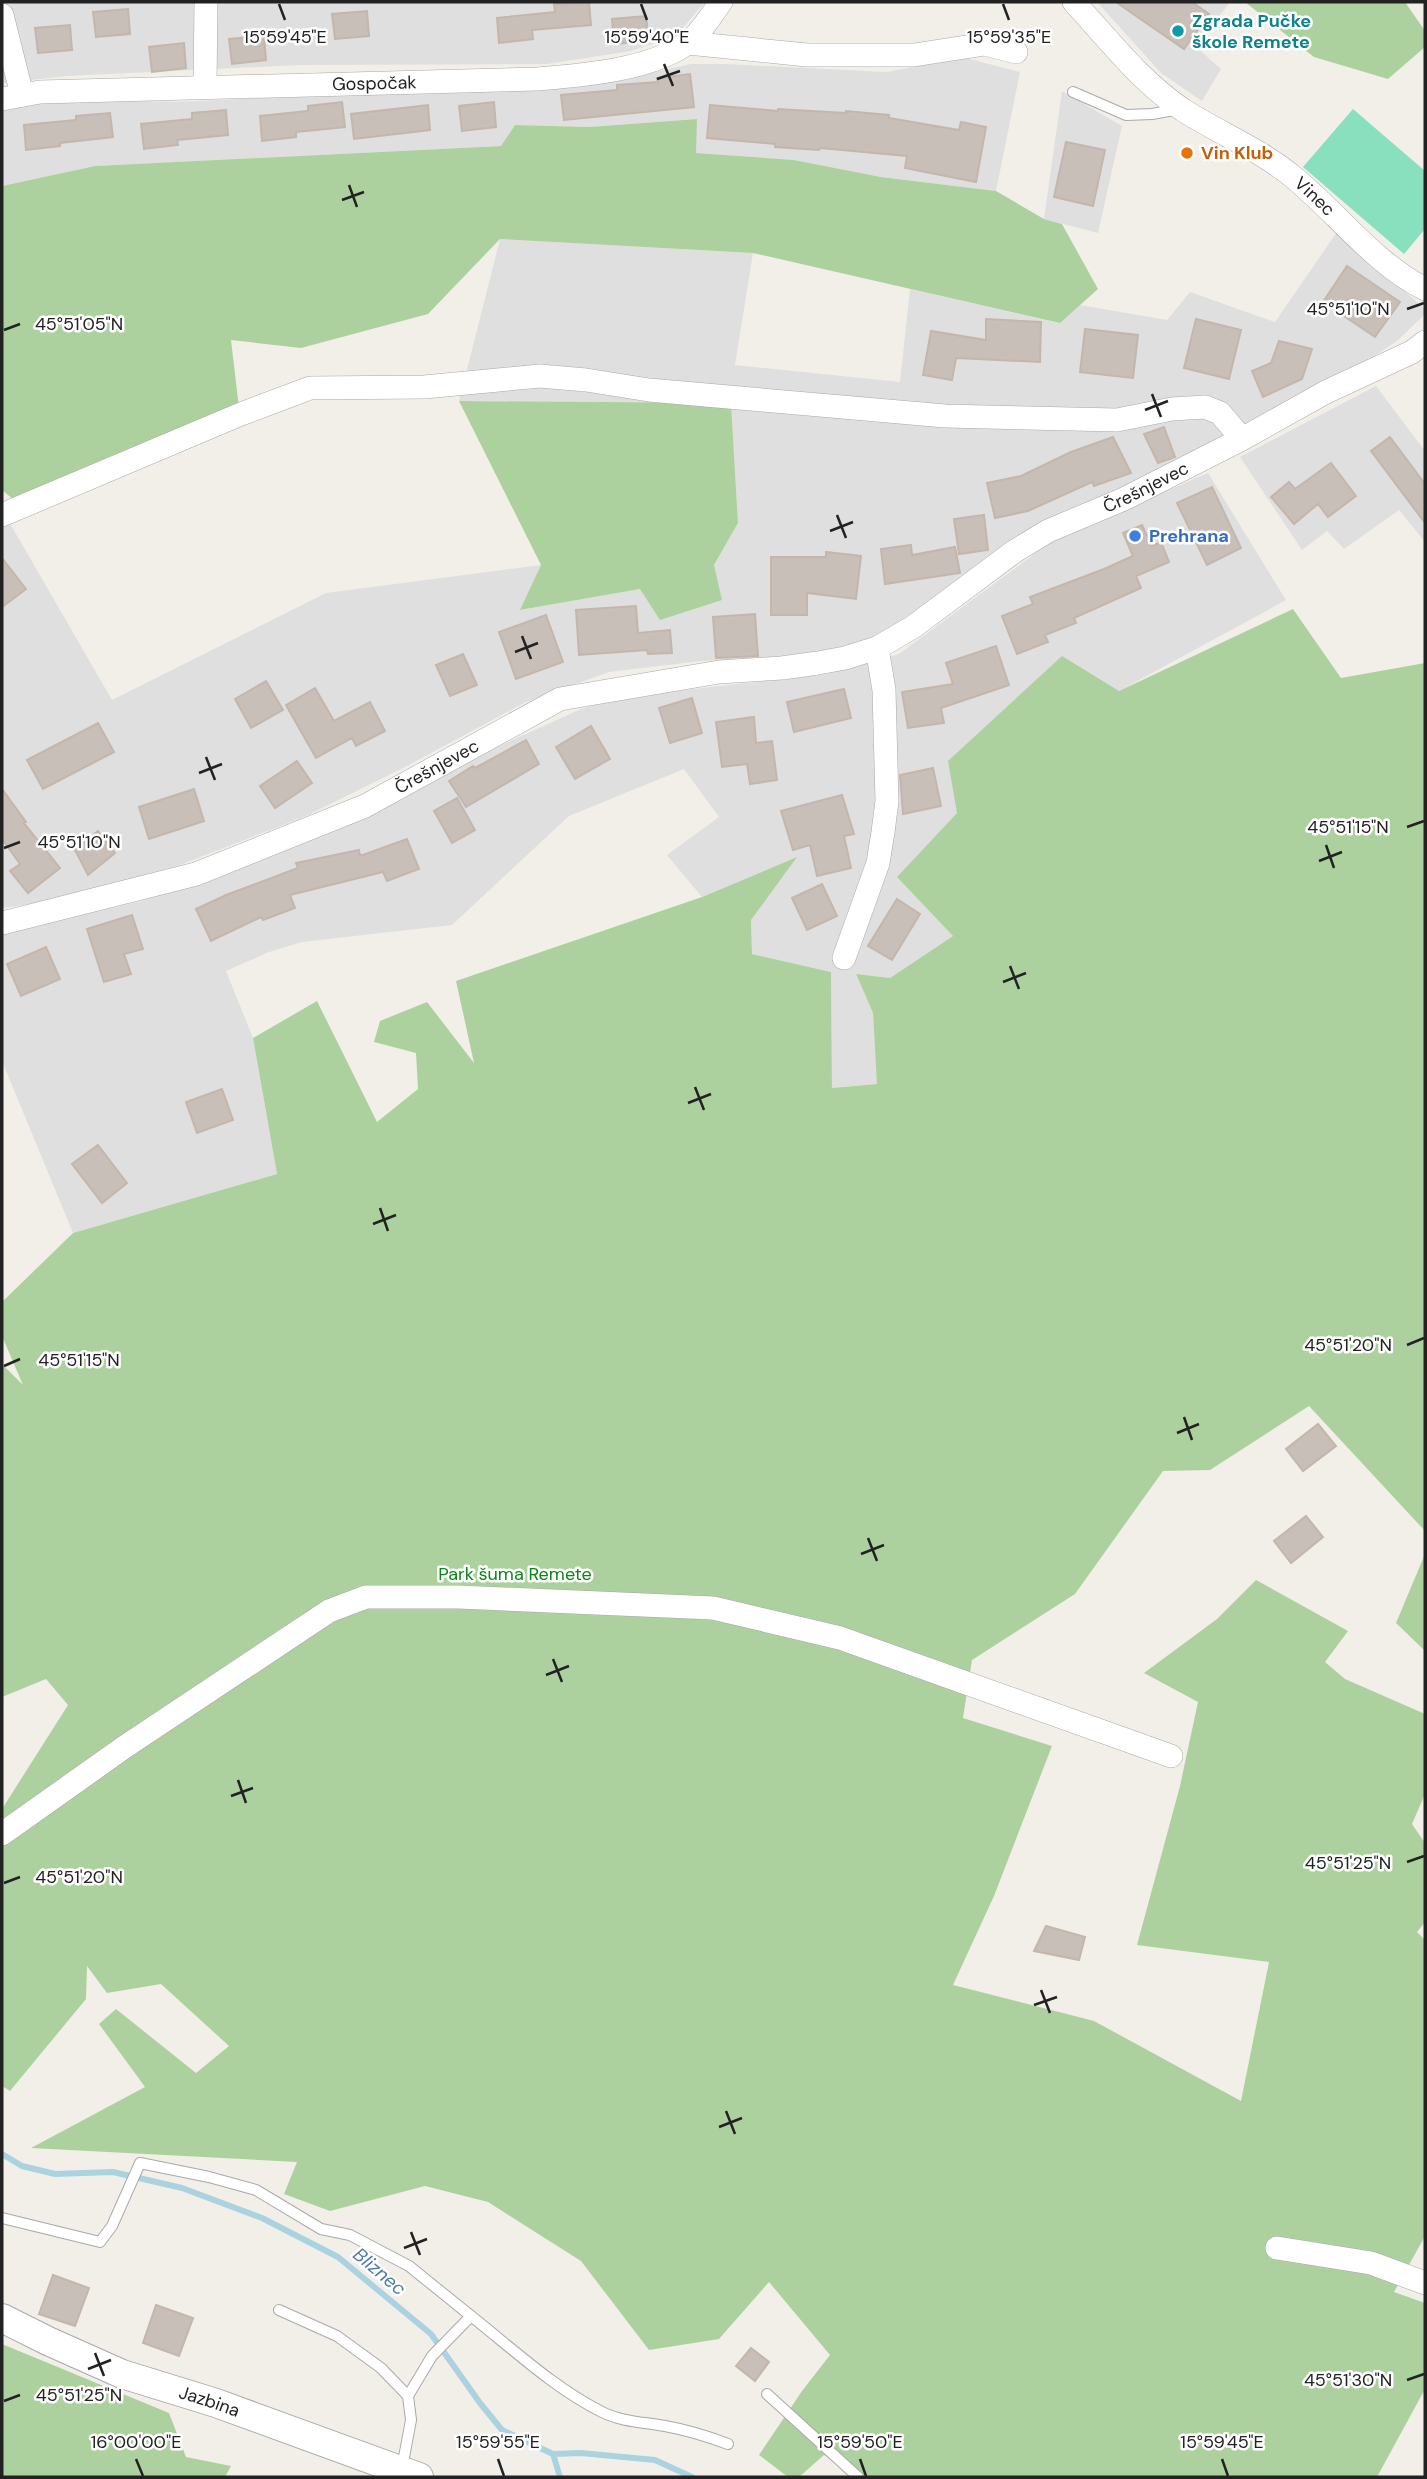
<svg xmlns="http://www.w3.org/2000/svg" width="1427" height="2479" font-family="'DM Sans',sans-serif">
  <rect width="100%" height="100%" fill="#f2efe9"/>
  <path fill="#e0dfdf" d="M2 2H705L676 36 631 51 547 64 299 65 67 76 2 83Z
    M1097 2H1230L1196 47 1221 69 1202 101 1161 73Z
    M962 57 1020 72 996 191 881 177 794 160 696 153V119L589 127 515 125 501 146 95 166 2 186V107L67 98 174 102 608 82 691 64H725L887 72Z
    M1062 91 1122 126 1098 233 1044 219Z
    M1337 232 1425 309V314L1397 341 1370 359 1295 395 1178 464 1051 517 981 564 888 632 814 656 701 661 609 672 526 702 405 767 304 817 177 866 45 902 2 908V524L8 520 112 700 326 593 541 565 521 610 640 589 714 565 738 523 731 403 459 401 500 239 753 253 735 365 900 382 910 289 1059 323 1080 305 1167 320 1190 292 1275 322Z
    M1376 386 1425 451V542L1399 510 1344 549 1327 531 1302 550 1240 457Z
    M1208 473 1286 600 1119 691 957 813 898 877 953 936 890 978 856 974 873 1013 878 1084 832 1088 831 972 752 954 751 920 795 858 702 897 667 855 719 817 684 769 569 816 452 925 302 942 269 952 226 971 253 1038 277 1174 73 1233 2 1061V934L141 901 237 870 356 817 475 757 581 709 623 697 827 674 899 654 1053 540Z"/>
  <path fill="#add19e" d="M1245 2H1405L1425 31V47L1388 79 1314 57Z
    M697 119 696 153 794 160 881 177 996 191 1044 219 1062 224 1098 289 1060 323 753 253 500 239 428 314 301 348 231 340 239 408 14 500 2 490V186L95 166 501 146 515 125 589 127Z
    M459 401 731 403 738 523 714 565 722 600 660 620 640 589 520 610 541 565Z
    M1293 609 1341 678 1425 663V1531L1309 1406 1210 1470 1163 1471 1075 1594 972 1660 963 1718 1052 1746 994 1896 953 1985 1094 2021 1241 2101 1269 1962 1137 1945 1180 1786 1198 1702 1144 1673 1217 1619 1256 1580 1348 1631 1325 1662 1345 1679 1425 1714V1794L1412 1824 1425 1843V1922L1417 1932 1425 1940V2236L1394 2292 1425 2303V2389L1377 2477H863L824 2455 799 2477H788L759 2455 802 2391 830 2355 769 2282 719 2339 649 2350 581 2261 488 2202 425 2186 330 2211 284 2194 297 2162 31 2148 145 2087 99 2024 116 2009 196 2073 229 2046 161 1984 107 1993 87 1966 86 1999 10 2091 2 2086V1809L68 1705 46 1679 2 1697V1364L23 1385 2 1336V1302L73 1233 277 1174 253 1038 317 1001 377 1122 418 1089 416 1053 374 1042 380 1021 427 1002 474 1063 456 981 702 897 797 857 751 920 752 954 831 972 832 1088 877 1084 873 1013 856 974 890 978 953 936 897 877 957 813 948 761 1062 656 1119 691Z
    M1425 1554V1651L1396 1623Z
    M2 2344 169 2413 186 2457 231 2466 225 2477H2Z"/>
  <path fill="#88e0be" d="M1353 109 1425 171V229L1404 254 1303 167Z"/>
  <g fill="none" stroke-linecap="round" stroke-linejoin="round">
    <path stroke="#aad3df" stroke-width="6" d="M2 2154 22 2166 55 2174 113 2172 182 2188 262 2218 338 2257 431 2334 480 2403 502 2430 553 2454 581 2453 655 2460 692 2477
      M553 2454 560 2477"/>
  </g>
  <path fill="#c7bfb8" stroke="#c4b6ab" stroke-width="2" d="M589 2 591 25 532 30 533 39 499 43 497 18 555 12 554 4Z
    M1116 2H1192L1209 14 1184 49Z
    M128 9 130 34 96 37 93 12Z
    M367 11 369 36 335 39 332 14Z
    M646 16 649 41 614 44 612 19Z
    M70 25 72 50 38 53 35 28Z
    M264 36 266 60 232 64 229 39Z
    M184 43 186 68 152 72 149 47Z
    M690 74 694 107 564 120 561 95 617 90V85L658 82 657 78Z
    M342 102 345 127 296 132V137L262 141 260 116 308 111V106Z
    M494 102 496 127 462 131 459 106Z
    M428 105 430 130 354 139 351 114Z
    M710 105 778 111V109L846 113V111L889 115V118L959 130 961 122 986 127 976 182 905 168 907 156 820 148 819 150 775 147V144L707 138Z
    M226 110 228 135 177 140 178 145 144 149 141 124 192 119V113Z
    M110 113 113 137 60 143V146L26 150 24 125 76 120V116Z
    M1066 142 1105 150 1093 206 1054 197Z
    M1347 266 1400 302 1375 337 1323 302Z
    M986 319 1041 322 1040 362 956 358 952 380 923 375 931 331 986 340Z
    M1196 319 1241 330 1229 379 1184 368Z
    M1085 329 1138 335 1133 378 1080 372Z
    M1279 341 1312 349 1302 379 1263 397 1252 371 1271 363Z
    M1164 427 1175 457 1158 463 1144 434Z
    M1113 437 1131 473 1094 486 1092 482 1028 511 995 518 987 483 1021 476 1071 452Z
    M1390 437 1425 484V523L1371 451Z
    M1331 463 1356 496 1328 517 1318 504 1294 524 1271 497 1289 482 1295 489Z
    M1212 487 1241 548 1207 565 1177 503Z
    M984 515 988 550 959 554 954 519Z
    M1142 525 1152 546 1161 542 1169 562 1136 576 1141 588 1074 618 1076 623 1045 635 1048 642 1017 654 1002 616 1033 604 1030 597 1104 569 1133 556 1123 533Z
    M911 545 912 555 955 547 960 573 885 584 881 549Z
    M826 552 861 556 856 599 807 593V615H771V557H826Z
    M2 558 26 589 2 607Z
    M636 606 638 633 670 630 672 653 648 654 647 650 579 655 576 610Z
    M755 614 758 656 716 658 713 617Z
    M546 615 563 662 516 679 499 632Z
    M996 646 1009 685 941 708 944 723 908 728 902 692 953 684 946 663Z
    M463 654 477 685 450 696 436 665Z
    M266 681 283 710 251 728 235 699Z
    M315 688 334 721 370 702 385 731 356 746 352 738 316 758 286 705Z
    M844 689 851 718 794 732 787 702Z
    M692 698 702 733 670 743 659 708Z
    M754 717 756 743 772 741 777 780 750 784 747 764 722 767 716 722Z
    M98 723 114 752 43 789 27 760Z
    M591 726 610 759 575 779 556 747Z
    M526 740 539 764 466 807 449 781 473 766 475 768Z
    M297 761 312 783 275 808 260 786Z
    M933 768 941 806 903 814 900 775Z
    M2 789 26 822 24 823 60 868 28 893 10 871 20 864 2 839Z
    M194 789 204 821 149 839 139 807Z
    M842 795 854 834 844 836 851 868 817 876 810 845 793 850 781 811Z
    M457 798 475 830 452 843 434 811Z
    M98 831 115 853 88 875 75 850Z
    M407 839 419 869 387 881 383 872 290 895 295 908 263 920 261 917 211 941 196 909 226 895 298 868 296 863 359 850 360 856Z
    M822 884 837 916 807 930 792 898Z
    M897 899 920 914 892 960 868 946Z
    M132 915 143 949 124 954 131 974 104 982 87 929Z
    M46 947 60 979 21 996 7 964Z
    M222 1089 233 1120 197 1133 186 1102Z
    M98 1145 127 1183 102 1203 72 1164Z
    M1318 1424 1336 1446 1303 1471 1286 1449Z
    M1306 1516 1323 1537 1291 1563 1274 1541Z
    M1046 1926 1085 1937 1079 1960 1034 1951Z
    M53 2275 89 2288 75 2326 39 2314Z
    M156 2305 193 2318 179 2356 143 2343Z
    M751 2348 769 2362 755 2381 736 2366Z"/>
  <g fill="none" stroke-linecap="round" stroke-linejoin="round">
    <g stroke="#a9a9a9" stroke-width="12">
      <path id="service" d="M1073 92 1126 115 1152 114 1179 109
        M2 2218 100 2242 112 2226 140 2163 209 2177 256 2190 321 2229 350 2235 409 2266 471 2316
        M279 2310 337 2336 381 2368 408 2396 411 2420 402 2468
        M767 2394 858 2477
        M408 2396 432 2356 471 2316C513 2349 554 2388 602 2412 622 2422 644 2422 665 2426 687 2430 707 2436 728 2444"/>
    </g>
    <g stroke="#a9a9a9" stroke-width="24">
      <g id="minor">
        <path id="s1" d="M1074 2C1108 39 1140 81 1183 110 1219 133 1259 149 1292 176 1335 211 1375 264 1425 289"/>
        <path d="M2 15 22 95"/>
        <path d="M688 43 807 55H914L985 44 1016 52"/>
        <path d="M205 86 206 2"/>
        <path id="s2" d="M2 99 40 92 538 79C583 75 649 70 686 44 700 35 711 15 721 2"/>
        <path d="M2 515 241 414 310 388 424 387 540 376 586 380 649 390 945 416 1117 420 1172 409 1205 407 1220 413 1242 439"/>
        <path id="s3" d="M2 923 196 874 365 806 560 699 719 672 782 668 818 663 845 658 877 648 913 627 1015 551 1048 531 1124 499 1242 439 1326 392 1412 352 1425 342"/>
        <path d="M844 958 878 863 883 832 887 801 884 690 877 648"/>
        <path d="M2 1834 123 1748 329 1611 366 1597H459L713 1608 840 1638 1171 1756"/>
        <path d="M1277 2248 1371 2263 1425 2283"/>
      </g>
    </g>
    <g stroke="#a9a9a9" stroke-width="30">
      <g id="tertiary">
        <path id="s4" d="M2 2318 48 2341 122 2374 216 2403 419 2477"/>
      </g>
    </g>
    <use href="#service" stroke="#fff" stroke-width="10"/>
    <use href="#minor" stroke="#fff" stroke-width="23"/>
    <use href="#tertiary" stroke="#fff" stroke-width="28"/>
  </g>
  <path fill="none" stroke="#222" stroke-width="2.5" d="M279 4 285 20M641 4 647 20M1003 4 1009 20M664 64 673 86M657 79 680 71M349 185 357 207M342 200 364 192M1407 309 1424 303M4 330 20 324M1152 394 1161 417M1145 410 1168 401M837 515 846 538M830 531 853 522M522 636 531 659M515 652 538 643M206 757 215 780M199 773 222 764M1407 827 1424 821M1326 845 1334 868M4 848 20 842M1319 861 1342 852M1010 966 1019 989M1003 982 1026 973M695 1087 704 1110M688 1103 711 1094M380 1208 388 1231M373 1224 396 1215M1407 1345 1424 1338M4 1366 20 1359M1184 1417 1192 1440M1177 1433 1199 1424M868 1538 877 1561M861 1554 884 1545M553 1659 562 1682M546 1675 569 1666M238 1780 246 1803M231 1796 253 1788M1407 1862 1424 1856M4 1883 20 1877M1041 1990 1050 2013M1034 2005 1057 1997M726 2111 735 2134M719 2127 742 2118M411 2232 420 2255M404 2248 427 2239M95 2353 104 2376M88 2369 111 2360M1407 2380 1424 2374M4 2401 20 2395M136 2459 143 2476M498 2459 504 2476M860 2459 866 2476M1222 2459 1228 2476"/>
  <circle fill="#0f9aa8" stroke="#fff" stroke-width="2.5" cx="1178" cy="31" r="7"/>
  <circle fill="#e8710a" stroke="#fff" stroke-width="2.5" cx="1187" cy="153" r="7"/>
  <circle fill="#3f7fe0" stroke="#fff" stroke-width="2.5" cx="1135" cy="536" r="7"/>
  <g text-anchor="middle" stroke-width="5" stroke-linejoin="round" paint-order="stroke">
    <g font-size="18" font-weight="bold" fill="#0d838f" stroke="#fff" text-anchor="start">
      <text x="1192" y="27">Zgrada Pučke<tspan x="1192" dy="21">škole Remete</tspan></text>
    </g>
    <g font-size="18" fill="#222" stroke="#fff">
      <text dy="6" stroke="none"><textPath href="#s2" startOffset="373">Gospočak</textPath></text>
      <text dy="6" stroke="none"><textPath href="#s1" startOffset="312">Vinec</textPath></text>
      <text dy="6" stroke="none"><textPath href="#s3" startOffset="1241">Črešnjevec</textPath></text>
      <text dy="6" stroke="none"><textPath href="#s3" startOffset="464">Črešnjevec</textPath></text>
      <text dy="6" stroke="none"><textPath href="#s4" startOffset="224">Jazbina</textPath></text>
    </g>
    <g font-size="18" font-weight="bold" fill="#c56008" stroke="#fff" text-anchor="start">
      <text x="1201" y="159">Vin Klub</text>
    </g>
    <g font-size="18" font-weight="bold" fill="#366cbe" stroke="#fff" text-anchor="start">
      <text x="1149" y="542">Prehrana</text>
    </g>
    <g font-size="18" fill="#0c8416" stroke="#fff">
      <text x="515" y="1580">Park šuma Remete</text>
    </g>
    <g font-size="19" font-style="italic" fill="#4a7aab" stroke="#fff">
      <text transform="translate(380 2271) rotate(40)" y="7">Bliznec</text>
    </g>
  </g>
  <g font-size="18" text-anchor="middle" fill="#222" stroke="#fff" stroke-width="5" stroke-linejoin="round" paint-order="stroke">
    <text x="285" y="43">15°59'45"E</text>
    <text x="647" y="43">15°59'40"E</text>
    <text x="1009" y="43">15°59'35"E</text>
    <text x="1348" y="315">45°51'10"N</text>
    <text x="79" y="330">45°51'05"N</text>
    <text x="1348" y="833">45°51'15"N</text>
    <text x="79" y="848">45°51'10"N</text>
    <text x="1348" y="1351">45°51'20"N</text>
    <text x="79" y="1366">45°51'15"N</text>
    <text x="1348" y="1869">45°51'25"N</text>
    <text x="79" y="1883">45°51'20"N</text>
    <text x="1348" y="2386">45°51'30"N</text>
    <text x="79" y="2401">45°51'25"N</text>
    <text x="136" y="2448">16°00'00"E</text>
    <text x="498" y="2448">15°59'55"E</text>
    <text x="860" y="2448">15°59'50"E</text>
    <text x="1222" y="2448">15°59'45"E</text>
  </g>
  <rect width="1427" height="2479" fill="none" stroke="#222222" stroke-width="7"/>
</svg>
